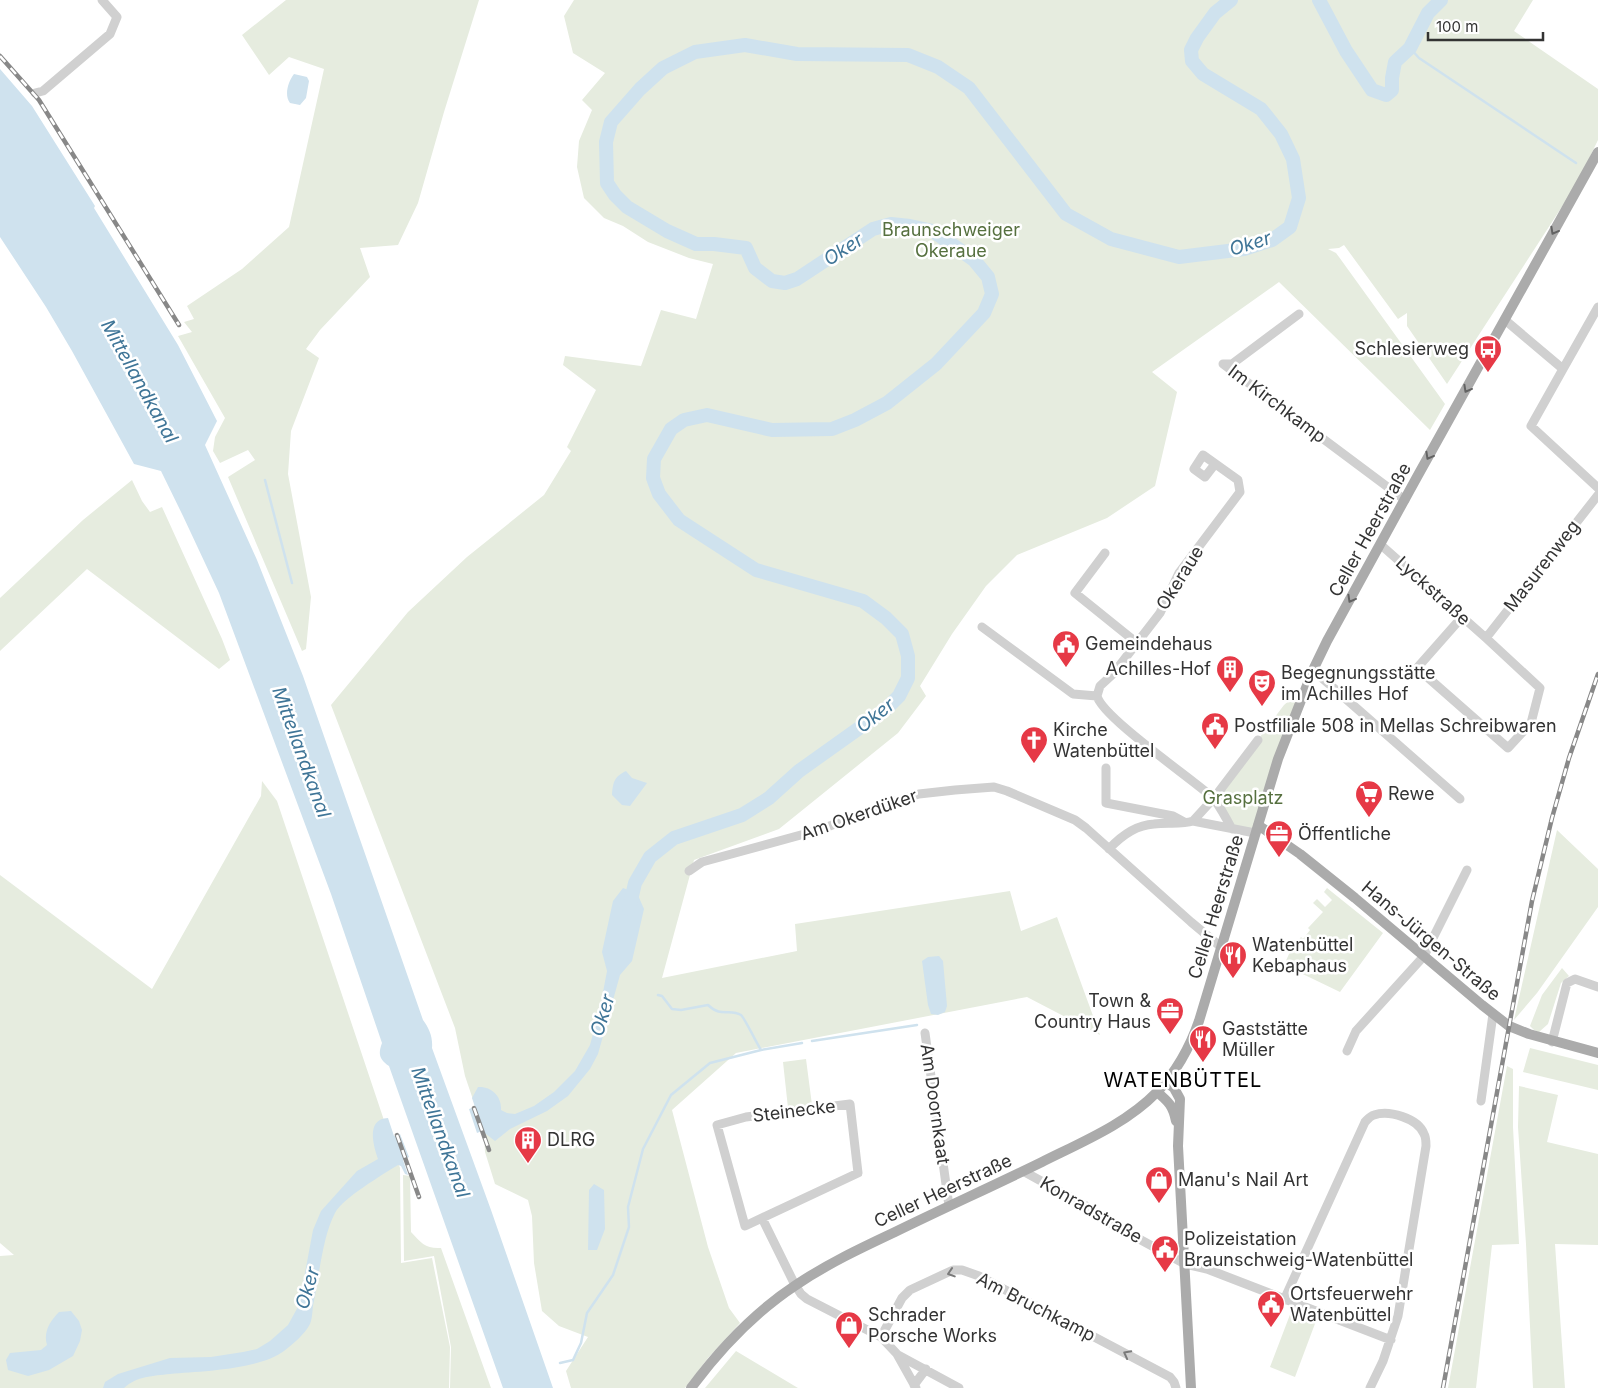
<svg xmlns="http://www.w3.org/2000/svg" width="1598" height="1388" font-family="Inter,sans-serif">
  <rect width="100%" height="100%" fill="#fff"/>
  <path fill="#e6ecdf" d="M286 0H479L444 112 418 203 398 245 360 248 370 277 320 330 306 349 319 358 291 431 288 474 311 597 306 649 302 651 228 477 255 460 248 450 220 463 213 451 215 437 225 418 178 336 192 332 184 322 194 319 187 306 242 269 289 227 324 69 289 57 269 75 242 35Z
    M574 0H1533L1514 31 1598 89V140L1576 185 1447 384 1407 326V313L1398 319 1344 245 1339 248 1328 249 1336 253 1339 257 1445 404 1430 430 1279 282 1152 372 1177 392 1155 486 1107 518 1017 555 986 586 952 634 920 686 926 696 898 733 779 829 694 860 662 978 797 951 795 924 1010 891 1021 931 1057 917 1100 1035 1027 997 736 1053 672 1110 708 1247 729 1308 740 1323 708 1358 685 1388H571L566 1371 588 1337 559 1326 542 1311 534 1263 532 1216 528 1200 495 1184 485 1152 484 1132 465 1076 455 1028 331 705 408 612 467 557 544 495 571 451 567 447 596 390 563 365 565 356 641 366 661 310 696 319 713 264 689 258 648 242 623 226 604 218 584 198 577 167 579 141 592 110 582 100 605 73 573 53 564 16Z
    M132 480 142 501 150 512 162 507 222 639 230 660 219 669 87 569 0 651V598L83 520Z
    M1306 686 1255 833 1232 829 1214 798 1284 705Z
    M262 781 277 801 400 1168 401 1263 432 1258 450 1347 449 1388H0V1256L14 1255 0 1243V875L152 989 261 796Z
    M1557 830 1598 869V907L1537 993 1514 1020Z
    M1327 888 1383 933 1340 992 1284 965 1289 954 1301 937 1303 939 1310 930 1308 928 1323 912 1313 903 1317 899 1325 907 1332 900 1324 892Z
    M1562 968 1569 976 1561 983 1548 1024 1539 1032 1534 1030 1530 1026 1542 995Z
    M1530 1048 1598 1065V1090L1523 1072Z
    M806 1059 812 1105 788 1108 783 1062Z
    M1507 1066 1513 1069V1127L1519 1244 1492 1245 1476 1388H1448Z
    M1519 1086 1558 1095 1547 1142 1598 1154V1245L1555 1244 1565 1388H1533L1526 1244 1518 1127Z
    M403 1175 410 1176 411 1232C421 1243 426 1249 441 1248L491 1388H450L451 1347 434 1256 404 1261Z
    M1291 1312 1316 1321 1295 1377 1270 1367Z
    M736 1351 798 1388H705Z"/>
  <path fill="#cfe2ee" d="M0 69 32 106 95 206 94 208 178 345 217 421 205 445 257 560 303 676 423 1020C429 1028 433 1037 432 1048L491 1210 553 1388H503L389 1066C379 1059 378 1054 382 1043L331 894 219 593 183 516 161 471 134 464 72 351 46 307 0 237Z
    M294 74 307 77 309 81 306 98 300 105 290 103C284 95 288 82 294 74Z
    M626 771 632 778 647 783 630 806 622 805 612 795C613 782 614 777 626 771Z
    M623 888 637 893 644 909 632 961 620 975 598 1054 590 1069 568 1096 547 1111 510 1129 495 1141 482 1131 477 1133 469 1109 475 1107 472 1098 478 1087C491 1086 502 1096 501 1110L507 1113 515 1114 534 1106 554 1092 575 1071 590 1045 600 1008 607 971 602 952 613 901Z
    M939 956 943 961 947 1006 945 1012 938 1015 931 1014 928 1005 922 961 928 957Z
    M388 1118 394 1136 400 1134 409 1157 403 1160 408 1175 405 1174 401 1166 398 1165C382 1175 343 1198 335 1213 323 1235 319 1276 314 1301 312 1308 313 1317 310 1324 305 1334 293 1344 284 1351 258 1370 202 1371 170 1374 153 1376 137 1376 124 1388H103L105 1382 118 1374 170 1358 211 1357 243 1352 257 1349 270 1341 288 1325 299 1305 313 1230 321 1211 357 1171 378 1159C373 1145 366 1119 388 1118Z
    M594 1184 604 1190 605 1229 597 1250H588L589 1190Z
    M71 1311 79 1321 82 1330 80 1341 73 1356 49 1370 28 1376 8 1370 6 1360 10 1353 41 1350 47 1345C43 1332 50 1321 59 1312Z"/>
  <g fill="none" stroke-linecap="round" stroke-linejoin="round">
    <path stroke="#cfe2ee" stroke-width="2.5" d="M1410 48 1419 58 1576 163
      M265 480 292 583
      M658 995 662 996 672 1009 681 1010 708 1005C721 1018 730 1008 741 1015 744 1017 757 1044 761 1050
      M812 1041 917 1025
      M560 1363 573 1360 581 1343 587 1313 613 1275 629 1227 628 1207 643 1149 671 1095 710 1063 761 1050 802 1043"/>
    <path stroke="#cfe2ee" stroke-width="14" d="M1319 0 1346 51 1372 90 1386 95 1392 90V78L1395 62 1410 48 1428 13 1441 0
      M629 909 635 883 650 857 674 838 742 815 769 798 799 771 886 709 899 696 908 678V656L902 634 886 618 863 601 756 570 679 520 659 494 653 478 654 459 671 429 684 420 707 415 772 430 832 429 855 420 887 403 936 364 984 313 992 294 988 277 974 260 933 231 910 226 891 224 873 229 797 279 785 283 772 281 755 268 746 248 714 244H696L667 231 627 207 615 195 607 183 606 142 611 122 640 89 663 68 695 52 745 45 797 54 908 55 938 67 969 88 1066 214 1111 239 1179 257 1244 249 1272 240 1290 227 1299 198 1293 159 1281 134 1261 109 1203 74 1192 61 1191 50 1197 38 1215 13 1231 0"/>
    <path stroke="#d0d0d0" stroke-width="9" d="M35 93 43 91 110 34 117 17 102 0
      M1299 314 1232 364H1223L1405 500
      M1505 320 1563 369 1531 426 1598 488
      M1563 369 1598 307
      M1381 545 1486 638 1540 688 1531 723 1508 748 1417 668 1462 617
      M1105 553 1075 593 1137 643
      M982 627 1073 694 1097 696C1102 717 1191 778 1212 797 1220 805 1226 819 1232 829
      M1486 638 1598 495
      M1313 670 1460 799
      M1097 696 1100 686 1113 674 1160 613 1179 573 1240 492 1238 480 1203 455 1194 469 1205 477 1215 464
      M1106 768V803L1173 816 1184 822
      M1193 821 1214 798 1258 740
      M1109 849C1121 836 1136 825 1154 824 1167 822 1181 825 1193 821L1255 833
      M689 871 702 862 819 830 896 801 919 794 955 790 994 787 1007 791 1075 820 1086 828 1191 922 1221 947
      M925 1033 949 1206
      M1552 1042 1567 983 1575 979 1598 987
      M1347 1051 1356 1031 1424 956 1467 870
      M1481 1101 1493 1014
      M850 1104 858 1173 745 1226 717 1125 746 1117Z
      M1023 1171 1086 1206 1097 1216 1185 1264 1207 1269 1391 1340
      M762 1218 795 1285 801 1294 807 1299 881 1337 897 1354 916 1388
      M1284 1300 1365 1122C1368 1119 1370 1116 1374 1115 1389 1110 1418 1118 1424 1134 1426 1137 1426 1142 1426 1146L1398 1316 1383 1361 1370 1388
      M881 1337 902 1298 910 1290 953 1270H962L979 1276 1170 1377 1174 1382 1176 1388
      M898 1355 959 1388
      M914 1385 926 1369"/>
    <path stroke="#ababab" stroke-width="10" d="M1258 825 1300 854 1355 898 1482 1005 1509 1026 1529 1034 1598 1053
      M1166 1082 1174 1088 1180 1099 1178 1146 1191 1388
      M1157 1092C1169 1102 1173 1106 1176 1121
      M691 1388C720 1349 755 1312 796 1285 827 1264 861 1248 895 1232 944 1208 993 1186 1042 1162 1082 1142 1126 1124 1157 1092 1177 1071 1190 1047 1199 1021L1278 759 1313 670 1327 641 1417 477 1598 152"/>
    <g stroke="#888" stroke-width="4.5">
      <path id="rail" d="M0 56 39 100 179 325
        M474 1108 489 1150
        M397 1135 419 1197
        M1443 1388 1532 901 1552 818 1569 758 1598 674"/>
    </g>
    <use href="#rail" stroke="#fff" stroke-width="2.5" stroke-dasharray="8" stroke-linecap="butt"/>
  </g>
  <defs><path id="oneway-chevron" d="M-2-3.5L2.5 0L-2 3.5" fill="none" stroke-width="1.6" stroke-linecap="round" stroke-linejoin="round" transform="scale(1.25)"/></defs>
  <g stroke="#636363">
    <use href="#oneway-chevron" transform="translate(1554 231) rotate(119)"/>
    <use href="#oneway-chevron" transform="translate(1467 389) rotate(119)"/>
    <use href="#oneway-chevron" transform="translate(1429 456) rotate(119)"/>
    <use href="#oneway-chevron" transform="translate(1351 599) rotate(119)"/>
  </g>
  <g stroke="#7a7a7a">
    <use href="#oneway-chevron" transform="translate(951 1273) rotate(162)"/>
    <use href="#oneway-chevron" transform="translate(1127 1354) rotate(-152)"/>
  </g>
  <defs>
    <g id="bus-pin" transform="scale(1.4375)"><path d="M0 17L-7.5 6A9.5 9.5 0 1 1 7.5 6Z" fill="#e63946" stroke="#fff"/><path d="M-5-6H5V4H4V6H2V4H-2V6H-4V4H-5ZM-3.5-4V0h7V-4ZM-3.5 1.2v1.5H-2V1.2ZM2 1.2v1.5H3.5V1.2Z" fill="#fff"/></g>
    <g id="civic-pin" transform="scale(1.4375)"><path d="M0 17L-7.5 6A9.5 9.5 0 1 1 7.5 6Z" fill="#e63946" stroke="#fff"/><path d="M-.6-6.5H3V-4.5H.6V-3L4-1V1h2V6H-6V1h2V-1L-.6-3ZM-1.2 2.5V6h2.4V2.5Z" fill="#fff"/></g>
    <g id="building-pin" transform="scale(1.4375)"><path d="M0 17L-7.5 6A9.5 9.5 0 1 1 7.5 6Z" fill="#e63946" stroke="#fff"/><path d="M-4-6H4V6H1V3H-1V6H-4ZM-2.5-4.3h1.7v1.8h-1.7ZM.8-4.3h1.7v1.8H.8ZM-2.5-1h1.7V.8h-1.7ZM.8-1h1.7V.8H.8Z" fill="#fff"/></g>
    <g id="theatre-pin" transform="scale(1.4375)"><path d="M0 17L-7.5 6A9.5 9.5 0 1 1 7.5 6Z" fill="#e63946" stroke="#fff"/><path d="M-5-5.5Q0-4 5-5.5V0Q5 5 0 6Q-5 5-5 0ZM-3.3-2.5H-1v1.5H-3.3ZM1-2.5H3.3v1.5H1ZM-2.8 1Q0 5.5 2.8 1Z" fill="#fff"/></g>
    <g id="church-pin" transform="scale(1.4375)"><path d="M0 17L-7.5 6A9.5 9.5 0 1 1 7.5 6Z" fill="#e63946" stroke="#fff"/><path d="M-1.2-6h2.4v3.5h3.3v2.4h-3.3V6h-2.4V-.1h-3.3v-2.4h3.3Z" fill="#fff"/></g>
    <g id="supermarket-pin" transform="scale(1.4375)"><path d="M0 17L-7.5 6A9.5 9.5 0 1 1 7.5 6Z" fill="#e63946" stroke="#fff"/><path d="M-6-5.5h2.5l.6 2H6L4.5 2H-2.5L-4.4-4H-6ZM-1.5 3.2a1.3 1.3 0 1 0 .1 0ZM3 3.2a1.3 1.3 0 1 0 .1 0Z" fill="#fff"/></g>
    <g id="office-pin" transform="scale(1.4375)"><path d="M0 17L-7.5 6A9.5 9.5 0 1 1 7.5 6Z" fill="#e63946" stroke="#fff"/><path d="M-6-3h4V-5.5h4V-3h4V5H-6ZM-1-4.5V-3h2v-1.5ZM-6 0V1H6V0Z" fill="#fff"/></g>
    <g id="restaurant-pin" transform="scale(1.4375)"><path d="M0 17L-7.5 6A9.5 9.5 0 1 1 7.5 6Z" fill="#e63946" stroke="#fff"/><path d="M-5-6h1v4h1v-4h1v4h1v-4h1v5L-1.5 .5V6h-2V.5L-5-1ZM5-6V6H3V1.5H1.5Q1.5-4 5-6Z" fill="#fff"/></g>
    <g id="shop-pin" transform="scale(1.4375)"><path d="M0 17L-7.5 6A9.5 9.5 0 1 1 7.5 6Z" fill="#e63946" stroke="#fff"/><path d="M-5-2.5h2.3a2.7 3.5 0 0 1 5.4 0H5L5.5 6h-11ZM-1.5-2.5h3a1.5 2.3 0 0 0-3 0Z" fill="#fff"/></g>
  </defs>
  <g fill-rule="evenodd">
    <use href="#bus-pin" x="1488" y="349"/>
    <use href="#civic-pin" x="1066" y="644"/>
    <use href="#building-pin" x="1230" y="669"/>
    <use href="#theatre-pin" x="1262" y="683"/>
    <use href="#civic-pin" x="1215" y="726"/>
    <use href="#church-pin" x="1034" y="740"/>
    <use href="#supermarket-pin" x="1369" y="794"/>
    <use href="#office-pin" x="1279" y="834"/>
    <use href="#restaurant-pin" x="1233" y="955"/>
    <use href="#office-pin" x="1170" y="1011"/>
    <use href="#restaurant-pin" x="1203" y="1039"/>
    <use href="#building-pin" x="528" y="1140"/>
    <use href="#shop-pin" x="1159" y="1180"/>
    <use href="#civic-pin" x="1165" y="1249"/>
    <use href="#civic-pin" x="1271" y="1304"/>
    <use href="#shop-pin" x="849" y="1325"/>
  </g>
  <g text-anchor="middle" stroke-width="5" stroke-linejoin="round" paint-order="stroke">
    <g font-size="18" fill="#56703f" stroke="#fff">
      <text x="951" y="236">Braunschweiger<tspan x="951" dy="21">Okeraue</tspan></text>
      <text x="1243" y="804">Grasplatz</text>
    </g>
    <g font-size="18" fill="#333" stroke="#fff" text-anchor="start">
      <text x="1469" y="355" text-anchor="end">Schlesierweg</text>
      <text x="1085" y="650">Gemeindehaus</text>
      <text x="1211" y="675" text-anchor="end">Achilles-Hof</text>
      <text x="1281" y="679">Begegnungsstätte<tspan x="1281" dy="21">im Achilles Hof</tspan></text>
      <text x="1234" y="732">Postfiliale 508 in Mellas Schreibwaren</text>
      <text x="1053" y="736">Kirche<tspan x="1053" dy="21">Watenbüttel</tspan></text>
      <text x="1388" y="800">Rewe</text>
      <text x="1298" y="840">Öffentliche</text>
      <text x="1252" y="951">Watenbüttel<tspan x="1252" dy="21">Kebaphaus</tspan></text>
      <text x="1151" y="1007" text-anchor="end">Town &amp;<tspan x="1151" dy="21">Country Haus</tspan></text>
      <text x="1222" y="1035">Gaststätte<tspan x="1222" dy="21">Müller</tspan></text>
      <text x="547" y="1146">DLRG</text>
      <text x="1178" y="1186">Manu's Nail Art</text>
      <text x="1184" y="1245">Polizeistation<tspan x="1184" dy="21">Braunschweig-Watenbüttel</tspan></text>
      <text x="1290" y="1300">Ortsfeuerwehr<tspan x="1290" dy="21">Watenbüttel</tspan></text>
      <text x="868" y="1321">Schrader<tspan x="868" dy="21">Porsche Works</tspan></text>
    </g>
    <g font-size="18" fill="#333" stroke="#fff">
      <text transform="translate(1277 404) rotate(37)" y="6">Im Kirchkamp</text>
      <text transform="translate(1370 530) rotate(-61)" y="6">Celler Heerstraße</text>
      <text transform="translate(1542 566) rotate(-52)" y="6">Masurenweg</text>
      <text transform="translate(1180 578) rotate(-58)" y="6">Okeraue</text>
      <text transform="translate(1433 591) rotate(42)" y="6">Lyckstraße</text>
      <text transform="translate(859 815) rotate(-19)" y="6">Am Okerdüker</text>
      <text transform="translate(1216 907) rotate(-73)" y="6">Celler Heerstraße</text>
      <text transform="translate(1431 941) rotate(40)" y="6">Hans-Jürgen-Straße</text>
      <text transform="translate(935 1104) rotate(82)" y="6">Am Doornkaat</text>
      <text transform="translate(794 1111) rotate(-7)" y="6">Steinecke</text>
      <text transform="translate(943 1191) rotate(-25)" y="6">Celler Heerstraße</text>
      <text transform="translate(1091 1210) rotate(30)" y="6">Konradstraße</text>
      <text transform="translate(1036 1307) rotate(27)" y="6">Am Bruchkamp</text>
    </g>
    <g font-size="19" font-style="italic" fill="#3f7597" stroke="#fff">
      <text transform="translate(1250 243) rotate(-17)" y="7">Oker</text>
      <text transform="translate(843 249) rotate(-33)" y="7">Oker</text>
      <text transform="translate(140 381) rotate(61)" y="7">Mittellandkanal</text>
      <text transform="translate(875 715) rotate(-38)" y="7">Oker</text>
      <text transform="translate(302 752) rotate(70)" y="7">Mittellandkanal</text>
      <text transform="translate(602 1015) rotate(-73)" y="7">Oker</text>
      <text transform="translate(441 1132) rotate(70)" y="7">Mittellandkanal</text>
      <text transform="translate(307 1288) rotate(-74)" y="7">Oker</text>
    </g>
    <g font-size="20" letter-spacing="1" fill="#000" stroke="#fff">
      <text x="1183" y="1087">WATENBÜTTEL</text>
    </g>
  </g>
  <path d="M1428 32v8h115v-8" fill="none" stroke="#333333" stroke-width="2.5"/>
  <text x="1436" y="32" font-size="15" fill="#333333" stroke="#ffffff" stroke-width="4" paint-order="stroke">100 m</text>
</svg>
